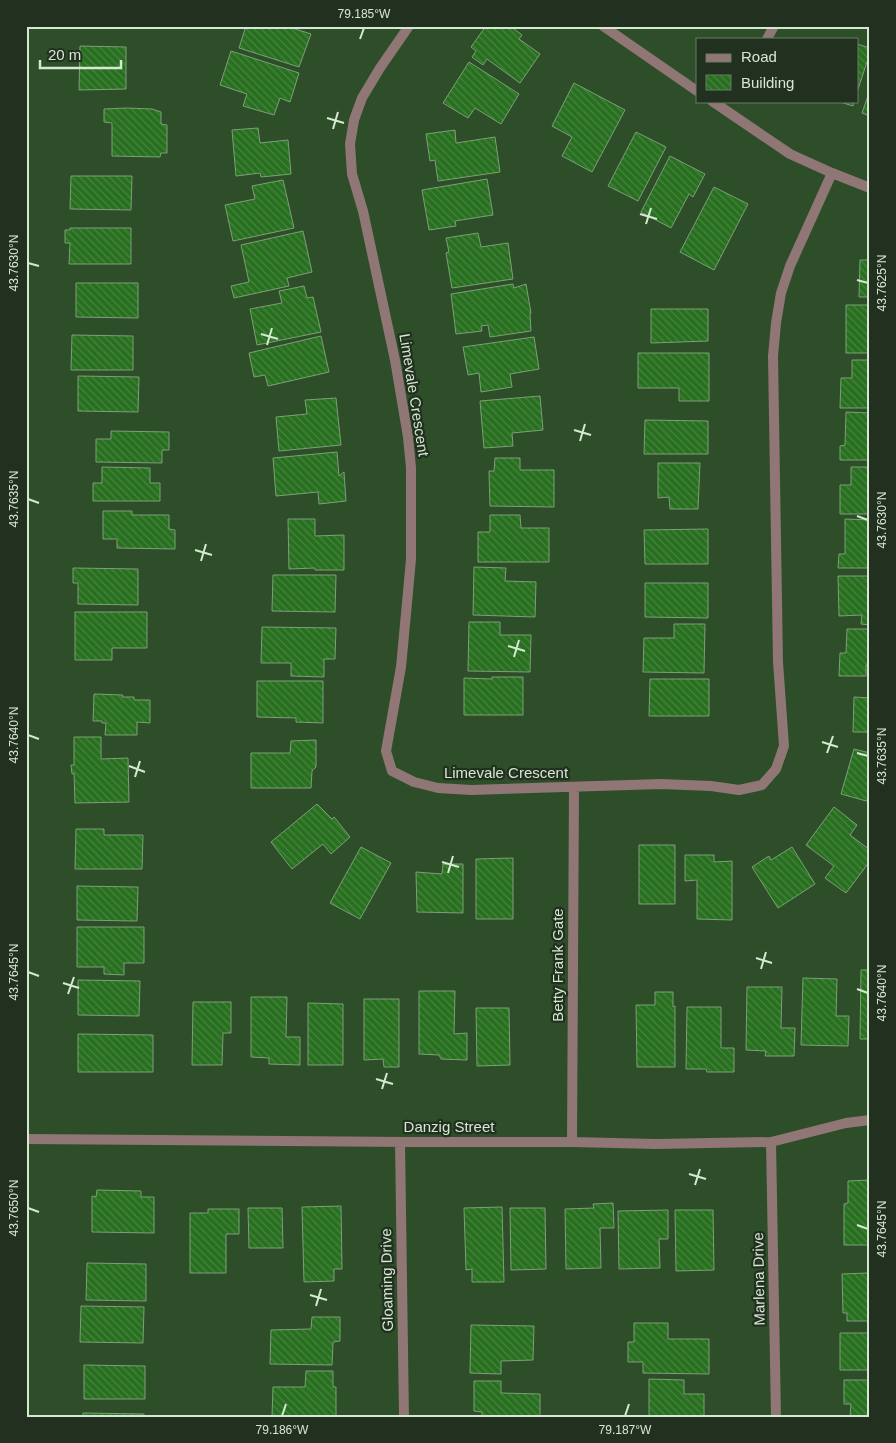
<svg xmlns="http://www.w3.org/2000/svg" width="896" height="1443" font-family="Arial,sans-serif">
  <defs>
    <pattern id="building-back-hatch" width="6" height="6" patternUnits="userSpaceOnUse" patternTransform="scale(1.25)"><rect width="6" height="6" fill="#286f20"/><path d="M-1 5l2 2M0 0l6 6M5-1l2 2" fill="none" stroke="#468440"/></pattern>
  </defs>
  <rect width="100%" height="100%" fill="#2d4e29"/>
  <path fill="url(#building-back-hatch)" stroke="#7ca077" d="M246 26H286L311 34 299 67 239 48Z
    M486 26H510L522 35 519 39 540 54 520 83 487 59 483 65 472 57 476 51 471 47Z
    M857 44 870 48V53L857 92Z
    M80 46 126 47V89L79 90Z
    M231 51 299 73 290 102 280 98 274 115 243 106 247 94 220 85Z
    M469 62 519 94 501 124 475 108 468 118 443 103Z
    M574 83 625 110 592 172 562 156 572 137 552 126Z
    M870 90V116L862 113Z
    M837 101H854L853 106Z
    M127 108 152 109 161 112V124L167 125V153H161L160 157 112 156V123L104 122V109Z
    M258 128 260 143 288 140 291 174 261 177 260 173 236 176 232 130Z
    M455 130 456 143 495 137 500 172 438 181 435 160 430 161 426 134Z
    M636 132 666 147 638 201 608 186Z
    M670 156 705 174 693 197 689 194 671 228 641 212Z
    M71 176H132L131 210 70 209Z
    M487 179 493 215 455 221 456 226 429 230 422 190Z
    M283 180 294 228 233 241 225 205 255 199 252 186Z
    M714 187 748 204 714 270 680 252Z
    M70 228H131V264H69L70 243H65V230H70Z
    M303 231 312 272 287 278 289 286 234 298 231 286 249 282 241 245Z
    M478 233 481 247 508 243 513 279 452 288 446 253 449 252 446 238Z
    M860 260H870V297H859Z
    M76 283H138V318L76 317Z
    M513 284 514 288 526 284 531 313 530 314 531 331 490 337 488 325 481 326 482 331 456 334 451 294Z
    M304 286 307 298 313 297 321 332 257 345 250 309 282 303 279 291Z
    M846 305H870V353H846Z
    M651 309H708V341L651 343Z
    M72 335 133 336V370H71Z
    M321 336 329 372 268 386 265 375 254 377 249 353Z
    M534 337 539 369 510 374 512 387 481 392 479 373 468 375 463 347Z
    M638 353H709V401H679V388H638Z
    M852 360H870V408H840L841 378H852Z
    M78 376 139 377 138 412 78 411Z
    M540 396 543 430 512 433 513 446 484 448 480 401Z
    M336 398 341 445 279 451 276 417 307 414 305 400Z
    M846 412 870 413V460H840V446L845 445Z
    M645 420 708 421V454H644Z
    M111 431 169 432V450H162V463L96 462V439H111Z
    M337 452 339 476 344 472 346 501 319 504 318 492 276 496 273 458Z
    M495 458H520V470H554V507L490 506 489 471H494Z
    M658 463H700L698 509H670L669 497 658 498Z
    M102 467 150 468V483H160V501H93V483H102Z
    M851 467H870V514H840V485H851Z
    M103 511H132V515H169V529L175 530V549L117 548V539H103Z
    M490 515H520L521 528H549V562H478V532H490Z
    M288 519H315V536L344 535V570H315V568L289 569Z
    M845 519 870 520V568H838L839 554H845Z
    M708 529V564H645L644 530Z
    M474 567 506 568 505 581 536 582 535 617 473 615Z
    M73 568 138 569V605L78 604V583H73Z
    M273 575H336L335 612 272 611Z
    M838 576H870V625L861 624 862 615 839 616Z
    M645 583H708V618L645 617Z
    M75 612H147V648H112V660H75Z
    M469 622H500V635H531L530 672 468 671Z
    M674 624H705L704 673 643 672 644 638H674Z
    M262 627 336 628 335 659H324V677L291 676V663H261Z
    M847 629H870V665H866V676H839L840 653H846Z
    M492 677H523V715H464V678L492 679Z
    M650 679H709V716H649Z
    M257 681H323V723L296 722V718L257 717Z
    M94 694 123 695 122 697H134V700H150V723L137 722V735H105L106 723H102V721H93Z
    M854 697 870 698V732H853Z
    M74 737H101V759L128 758 129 802 75 803 74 773 72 774 71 765H74Z
    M316 740V767L312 771 311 788H251V753H290L291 741Z
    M854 749 870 753V802L841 794Z
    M317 804 332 819 334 817 350 837 331 854 323 844 292 869 271 842Z
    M834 807 857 825 850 835 870 850V861L846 893 825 878 834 866 806 845Z
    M76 829H104V835H143L142 869H75Z
    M639 845H675V904H639Z
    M361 847 391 863 360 919 330 903Z
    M792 847 815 884 778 908 752 867 769 856 771 860Z
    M685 855H714V862L732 861V920L697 919V880L685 881Z
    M513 858V919H476V859Z
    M443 864H463V913L417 912 416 872 442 874Z
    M77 886 138 887 137 921 77 920Z
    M77 927H144V963H124V975L104 974V967H77Z
    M861 970H870V1039H860Z
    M803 978 837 979 836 1016H849L848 1046 801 1045Z
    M78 980 140 981 139 1016 78 1015Z
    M747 987H782L781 1028H795L794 1056H765L766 1051 746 1050Z
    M419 991H455L454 1034 467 1033V1060L441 1059 439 1055 419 1054Z
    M655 992H673V1007L675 1006V1067H637L636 1005H655Z
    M251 997H287L286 1037H300V1065L269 1064V1058L251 1057Z
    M364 999H399V1067H384L383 1059 364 1060Z
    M193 1002H231V1033H223L222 1065H192Z
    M308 1003 343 1004V1065H308Z
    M687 1007H721V1048H734V1072H707L706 1069H686Z
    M476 1008H509L510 1065 477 1066Z
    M78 1034 153 1035V1072H78Z
    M870 1180V1245H844V1204L848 1203V1181Z
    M97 1190 141 1191V1197H154V1233L92 1232V1196L96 1197Z
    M613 1203 614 1228H600L601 1268 566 1269 565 1209 594 1208 593 1204Z
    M341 1206 342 1269H334V1281L304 1282 302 1207Z
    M502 1207 504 1282H472V1269L466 1270 464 1208Z
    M248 1208H282L283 1248H249Z
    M510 1208H545L546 1269 511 1270Z
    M208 1209H239V1234H226V1273H190V1213H208Z
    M668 1210V1239H659L660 1268 619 1269 618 1211Z
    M675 1210H713L714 1270 676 1271Z
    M87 1263 146 1264V1301L86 1300Z
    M868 1273 870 1321H847V1313H843L842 1274Z
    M81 1306 144 1307 143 1343 80 1342Z
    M312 1317H340V1341L333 1342 332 1365 270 1364 271 1330 311 1329Z
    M634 1323H668V1339H709V1374L643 1373V1362H628V1342H634Z
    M471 1325 534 1326 533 1360 501 1361V1374L470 1373Z
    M840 1333H870V1370H840Z
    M84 1365 145 1366V1399H84Z
    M306 1371H333V1387H336V1417H272L273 1387H305Z
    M649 1379 684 1380V1394H704V1417H649Z
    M844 1380H870V1417H850L851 1404H844Z
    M474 1381H501V1393L540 1394V1417H482V1412L474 1411Z
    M83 1413 144 1414V1417H83Z"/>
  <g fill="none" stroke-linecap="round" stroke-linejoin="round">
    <path stroke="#907675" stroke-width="10" d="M409 26 380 68 362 98 354 120 350 144 352 174 363 211 395 360 408 437 411 468V559L408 592 401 667 386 751 392 771 414 782 438 788 471 790 661 784 711 786 739 790 762 785 776 769 784 746 778 662 773 356 776 323 781 293 790 266 832 173
      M603 26 697 91
      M767 39 774 26
      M712 101 790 154 832 173 870 188
      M26 1139 407 1142H572L656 1144 771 1142 846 1123 870 1120
      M400 1142 404 1417
      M572 1142 574 788
      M771 1142 776 1417"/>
  </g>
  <path fill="none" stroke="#d5e8d2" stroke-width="2" d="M360 39 364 28M327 118 344 123M333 129 338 112M640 214 657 219M646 224 651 208M28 263 39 266M857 280 868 283M261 334 278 339M267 345 272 328M574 430 591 435M580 441 585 424M28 499 39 503M857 516 868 520M195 550 212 555M201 561 206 544M508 646 525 651M514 657 519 640M28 735 39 739M822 742 838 747M827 753 833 736M857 753 868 756M129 766 145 772M135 777 140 761M442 862 459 867M448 873 453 856M756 958 772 963M761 969 766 952M28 972 39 976M63 983 79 988M857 989 868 993M68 994 74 977M376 1079 393 1084M382 1089 387 1073M689 1174 706 1179M695 1185 700 1169M28 1208 39 1212M857 1225 868 1229M310 1295 327 1300M316 1306 321 1289M282 1416 286 1404M625 1416 629 1404"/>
  <g text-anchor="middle" stroke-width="4.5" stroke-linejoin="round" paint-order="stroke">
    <g font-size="15" fill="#d5e8d2" stroke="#21301f">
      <text transform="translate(414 395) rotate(81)" y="5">Limevale Crescent</text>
      <text x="506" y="778">Limevale Crescent</text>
      <text transform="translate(558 965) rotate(-90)" y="5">Betty Frank Gate</text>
      <text x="449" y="1132">Danzig Street</text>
      <text transform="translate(759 1279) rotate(-91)" y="5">Marlena Drive</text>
      <text transform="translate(387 1280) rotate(-91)" y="5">Gloaming Drive</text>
    </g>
  </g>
  <rect width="896" height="1443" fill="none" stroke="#21301f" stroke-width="55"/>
  <rect x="696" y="38" width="162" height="65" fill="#21301f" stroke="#697a67"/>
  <rect x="706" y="54" width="25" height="8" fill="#907675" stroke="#697a67"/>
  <text x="741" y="62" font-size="15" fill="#d5e8d2">Road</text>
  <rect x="706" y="75" width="25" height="15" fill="url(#building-back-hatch)" stroke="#697a67"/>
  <text x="741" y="88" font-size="15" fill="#d5e8d2">Building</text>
  <path d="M40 60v8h81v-8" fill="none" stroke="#d5e8d2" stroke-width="2.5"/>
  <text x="48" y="60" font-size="15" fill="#d5e8d2" stroke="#21301f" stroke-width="4" paint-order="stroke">20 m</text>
  <rect x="28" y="28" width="840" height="1388" fill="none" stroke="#d5e8d2" stroke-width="2"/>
  <g font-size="12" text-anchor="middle" fill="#d5e8d2">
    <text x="364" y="18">79.185°W</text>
    <text transform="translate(14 263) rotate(-90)" y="4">43.7630°N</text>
    <text transform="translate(882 283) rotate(-90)" y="4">43.7625°N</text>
    <text transform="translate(14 499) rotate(-90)" y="4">43.7635°N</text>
    <text transform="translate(882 520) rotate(-90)" y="4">43.7630°N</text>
    <text transform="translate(14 735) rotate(-90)" y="4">43.7640°N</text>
    <text transform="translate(882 756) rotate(-90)" y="4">43.7635°N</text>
    <text transform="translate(14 972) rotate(-90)" y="4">43.7645°N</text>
    <text transform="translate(882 993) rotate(-90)" y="4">43.7640°N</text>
    <text transform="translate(14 1208) rotate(-90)" y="4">43.7650°N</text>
    <text transform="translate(882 1229) rotate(-90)" y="4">43.7645°N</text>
    <text x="282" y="1434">79.186°W</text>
    <text x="625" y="1434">79.187°W</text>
  </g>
</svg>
